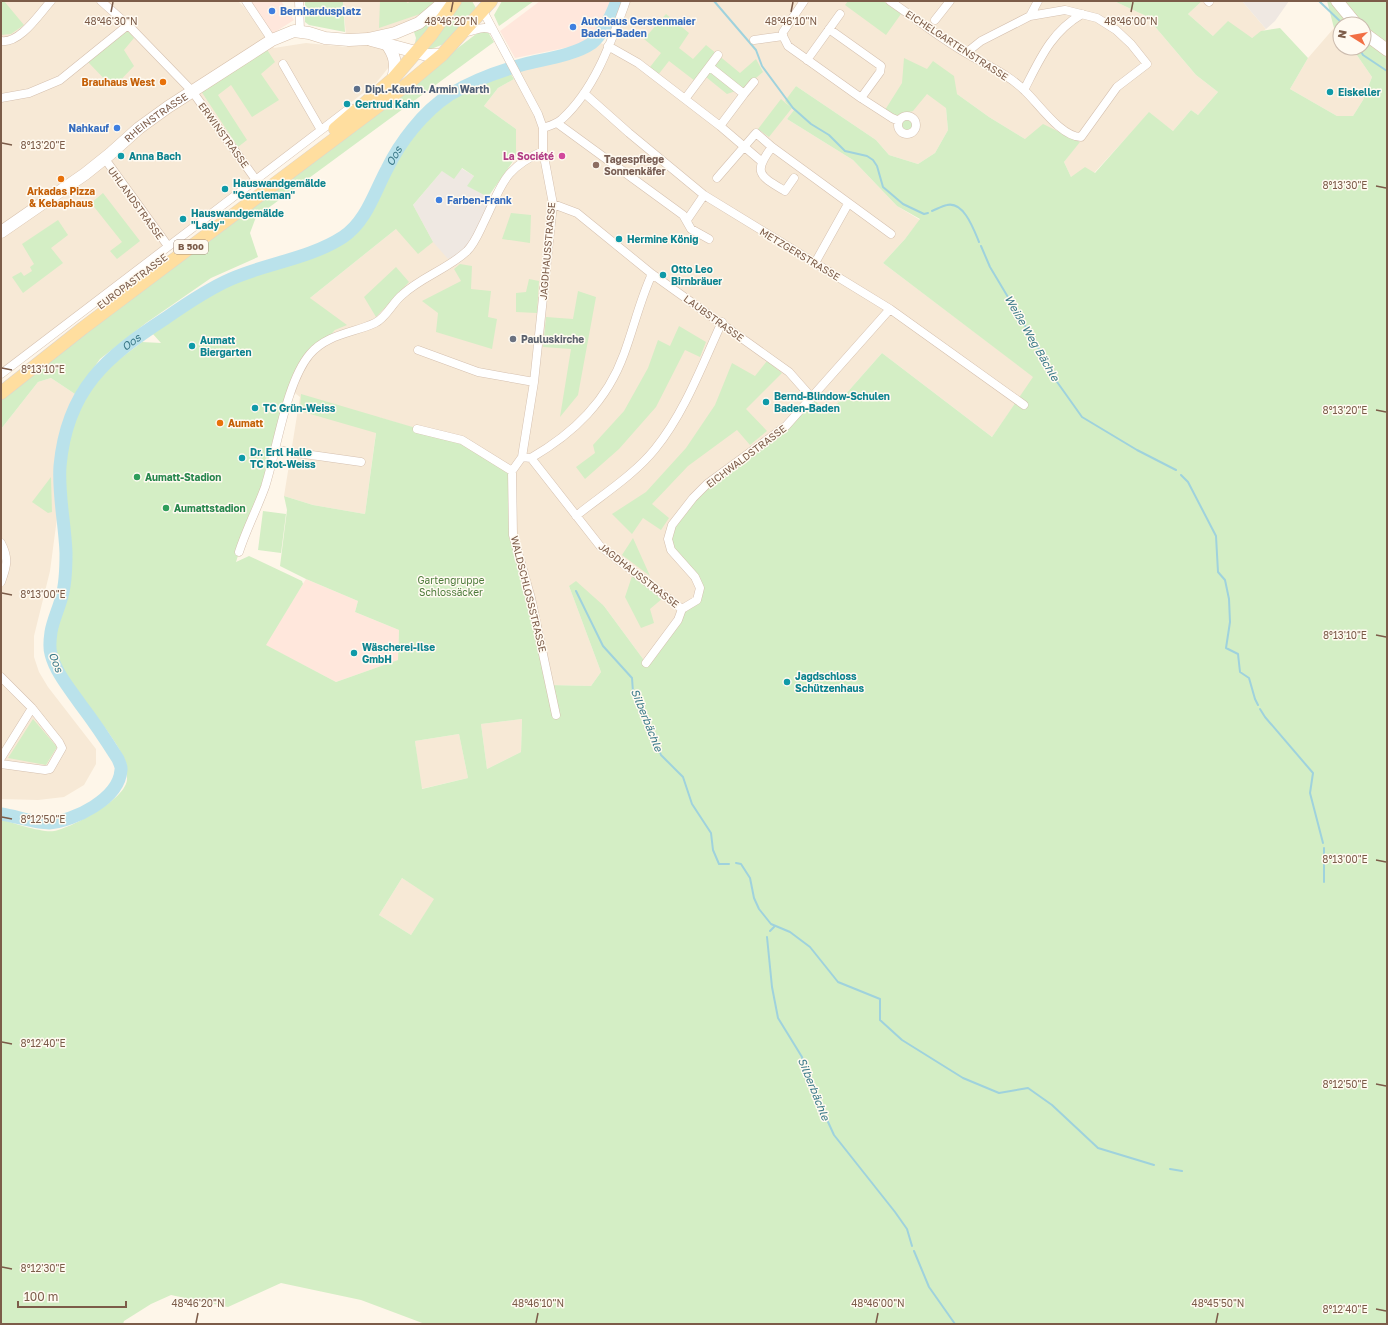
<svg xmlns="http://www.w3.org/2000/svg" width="1388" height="1325" font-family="'Golos Text',sans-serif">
  <rect width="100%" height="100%" fill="#fef6e9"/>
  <path fill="#f7e9d6" d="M1 1H238L244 7 274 48 306 43 347 47 343 1H441L383 48 393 62 376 83 1 374Z
    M626 1H1114L1146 16 1196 75 1218 92 1198 115 1191 110 1173 131 1149 113 1094 173 1071 177 1064 162 1080 141 1025 139 989 117 957 94 946 108 948 130 935 153 918 164 889 155 876 140 796 86 792 92 794 110 787 119 853 160 897 206 920 220 905 239 883 263 1034 377 992 437 882 353 829 413 812 398 695 577 697 600 646 663 604 606 569 586 601 672 591 686 550 685 431 433 378 417 365 514 313 505 284 496 300 397 291 390 296 379 335 330 310 298 396 229 413 205 433 242 494 200 516 157V129L484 106 498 88 514 79 522 68 582 53 598 42 608 46Z
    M1202 1H1242L1266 29 1252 38 1213 36 1188 14Z
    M1334 28 1340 34V48H1352L1372 77 1363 100 1353 116H1337L1290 89 1308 58Z
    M51 378 75 394 66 417 56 459 55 474 57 518 50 571 34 636V657L39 672 48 687 96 749V764L84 785 64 797 38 800 1 799V429L38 382Z
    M522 719 521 752 487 769 481 724Z
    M459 734 468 778 421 789 415 741Z
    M402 878 435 899 411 935 379 915Z"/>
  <path fill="#ffe7dc" d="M253 1H281L294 20 272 34 251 2Z
    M540 1H614L597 34 579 45 515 58 500 31Z
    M306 579 358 601 355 612 399 630 398 660 336 682 265 645Z"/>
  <path fill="#efe8e2" d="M1242 1H1289L1275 21 1266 29Z
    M461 168 474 176 468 186 494 200 467 251 448 259 433 242 413 205 442 171Z"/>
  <path fill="#d4eec5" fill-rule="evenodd" d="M1 1H4L24 25 11 34 1 35Z
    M305 1H345L343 2 345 32 309 25 305 22Z
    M380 1H405L408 3 410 1H437L423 13 379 28Z
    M460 1H472L476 8 444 44 426 51Z
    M502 1H534L499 26 494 15Z
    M848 1H883L901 14 886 35 845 5Z
    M1114 1H1202L1188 14 1213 36 1228 21 1252 38 1261 31 1280 28 1308 58 1290 89 1337 116H1353L1363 100 1372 77 1352 48H1364V24H1340V34L1334 28 1327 1H1387V1324H425L361 1300 281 1283 228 1307 171 1295 151 1304 124 1321 123 1324H1V819C12 823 43 833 54 831 71 828 127 799 127 779 127 775 127 768 126 763 119 742 86 704 72 684 65 676 56 664 54 654 51 639 68 591 71 572 74 550 67 516 64 493 60 459 72 402 97 378 110 365 127 354 142 342L161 343 152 333C178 313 204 294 234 281 277 264 327 258 361 226 377 211 384 184 395 165 426 111 454 95 509 71L514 79 498 88 484 106 516 129V157L488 197 467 186 474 176 462 168 454 179 442 171 413 205 433 242 418 254 396 229 310 298 347 325 335 330 302 368 276 450 247 527 236 562 249 556 302 581 303 584 266 645 336 682 398 660 399 630 355 612 358 601 306 579 280 566 287 510 284 496 313 505 365 514 376 433 300 411 301 394 460 441 509 474V511L527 597 550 685 591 686 601 672 569 586 576 581 604 606 646 663 682 609 697 600 699 588 671 550 672 525 693 498 786 426 812 398 829 413 882 353 992 437 1033 377 883 263 905 239 920 219 897 206 853 160 787 119 794 110 792 108 769 137 758 129 781 99 789 106 785 101 796 86 876 140 889 155 918 164 935 153 948 130 946 108 927 94 913 111 895 116 885 110 902 83 904 58 927 69 933 61 954 76 957 94 989 117 1025 139 1043 124 1080 142 1064 162 1071 177 1085 167 1095 173 1149 112 1173 131 1191 110 1198 115 1218 92 1196 75 1146 16ZM522 719 521 752 487 769 481 724ZM459 734 468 778 422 789 415 741ZM402 878 434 899 411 935 379 915Z
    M443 8 414 48 416 38 413 29Z
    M666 14 689 33 679 48 693 59 706 45 740 73 756 59 763 72 744 88 727 94 701 73 695 81 669 61 658 75 650 67 661 53 644 39Z
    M127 30 134 38 124 50 134 66 113 88 88 62Z
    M480 31 488 32 494 42 256 217 250 233 258 257 211 278 146 323 100 359 75 394 51 378 38 382 1 429V398Z
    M266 48 275 62 261 74 279 100 252 117 231 85 218 95 247 140 238 147 201 91Z
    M898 125a9 9 0 1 1 18 0a9 9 0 1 1-18 0Z
    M103 193 140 241 117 259 110 251 122 242 91 203Z
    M511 213 531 215 530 243 502 239Z
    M58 220 68 235 51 248 63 263 23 293 12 277 21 272 24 276 32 271 30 267 34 264 22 244Z
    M460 264 472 266 471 289 491 291 488 317 497 319 492 349 436 332 438 313 422 301 461 281 454 269Z
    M396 267 409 282 376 317 364 297Z
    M529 279 539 281 537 313 516 312V293L526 292Z
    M578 291 596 297 578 395 560 417 571 349 543 347 546 317 573 319Z
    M679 326 706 342 700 357 685 350 656 407 619 449 585 479 576 467 595 453 593 445 624 411 648 368 658 340 670 346Z
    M767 361 782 373 746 409 767 431 750 445 737 430 688 466 652 504 669 518 661 530 643 518 632 534 612 514 646 492 686 448 715 405 732 363 755 376Z
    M51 477 52 512 48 513 32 502Z
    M263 511 286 514 281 553 258 550Z
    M633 538 650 576 622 555Z
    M632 576 663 598 650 609 654 623 641 628 625 597Z
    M33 719 57 747 46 765 8 758Z"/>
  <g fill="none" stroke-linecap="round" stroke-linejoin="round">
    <path stroke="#9fd2dd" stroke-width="2" d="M714 1 756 50 762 66 793 108 811 124 829 135 845 151 867 156 873 160 877 166 883 187 903 204 924 214 928 213
      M1319 1 1343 24
      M1359 48 1363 55 1387 71
      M932 211C937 209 942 206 947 205 964 201 974 230 979 242
      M981 246 990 267 1039 349 1045 365 1082 417 1137 450 1176 470
      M1181 475 1188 482 1216 536 1218 572 1225 580 1229 599 1230 622 1226 648 1238 654 1240 672 1249 678 1255 699 1258 705
      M576 591 603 646 632 678 633 692 643 710 661 755 683 777 692 804 711 833 713 850 719 864H729
      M1260 709 1265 717 1313 773 1310 793 1323 843
      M1324 848V882
      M736 863 741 864 750 878 754 898 759 909 771 924 790 932 810 947 838 982 880 999V1020L902 1040 963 1078 999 1093 1028 1088 1052 1105 1098 1148 1154 1165
      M770 931 774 927
      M767 937 772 987 778 1018 802 1057 807 1076 834 1135 895 1212 907 1229 912 1246
      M1170 1169 1182 1171
      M914 1251 929 1287 955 1324"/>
    <path stroke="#bae2eb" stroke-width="13" id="s1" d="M1 814C15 816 36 823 49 823 74 821 119 799 121 770 122 767 119 762 118 759 106 740 94 722 81 705 70 689 56 673 51 654 49 648 50 639 51 632 53 620 59 608 62 596 66 582 66 567 66 553 65 523 58 495 60 466 67 389 106 357 166 318 186 304 208 289 231 279 267 263 309 259 343 237 366 222 374 193 387 169 400 142 423 112 449 95 472 81 499 71 525 64 545 59 575 55 592 43 603 34 612 14 617 1"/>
    <g stroke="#d5c0af" stroke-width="9">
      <path id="street" d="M101 1 128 25 192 91 256 180
        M246 1 272 40
        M299 1 300 31
        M804 1 783 32V36L788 46 861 98 892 118 899 121
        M890 1C915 18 940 38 966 53 986 65 1008 74 1025 91 1039 104 1061 137 1081 137L1117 87 1147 64 1131 44 1116 30 1097 18 1065 10 1030 16
        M1208 1 1209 2
        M483 11 538 114 543 128V151L553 204 534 382 522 457 531 458 600 546 682 609
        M935 20 950 1
        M829 29 881 66 880 72 861 98
        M463 33C474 31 482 25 493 30
        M754 40 783 36
        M1 41C20 44 39 14 51 1
        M608 46 638 63 720 126 761 161
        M966 53 981 41 1030 16 1038 1
        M807 60 840 14
        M283 64 321 130
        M710 67 744 94 720 126
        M1024 90C1040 59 1051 32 1082 14
        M584 93 629 133 704 195 890 309 1024 405
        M744 94 754 82
        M1 98 29 93 60 80 128 25
        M685 99 718 55
        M898 125a9 9 0 1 1 18 0a9 9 0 1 1-18 0Z
        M557 123 683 215 691 229 709 239
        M543 128C549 126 557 124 562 119 595 89 611 42 626 1
        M772 147 891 234
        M105 159 168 246
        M717 178 756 133 772 147C752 173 760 176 785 191L794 178
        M553 204 577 213 652 274 789 372 812 398
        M687 220 704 195
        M815 263 848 204
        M418 350 478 372 534 382
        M1 374 350 108
        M417 429 462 440 512 471 522 457
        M276 450 361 462
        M531 458C574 433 607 401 624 354 634 327 640 300 652 274
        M512 471 513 535 531 598 556 715
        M576 516C602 495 634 475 655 449 685 412 702 365 722 322
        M1 543C9 558 7 566 1 582
        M239 552C246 530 257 509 265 487 277 450 286 382 310 354 327 334 353 333 375 323 386 318 393 302 402 295 421 277 448 269 467 251 475 243 479 232 484 222 502 185 503 169 543 151
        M682 609 697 600 700 588 695 577 671 550 668 539 672 525 693 498 707 484 786 426 890 309
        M646 663 678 620 682 609
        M1 677 32 708 59 742 62 748 50 769 45 770 1 764
        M1 758 32 708"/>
    </g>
    <g stroke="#d8c1ac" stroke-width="13">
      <g id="secondary">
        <path d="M1337 1 1356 24"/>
        <path d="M1364 33 1387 50"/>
        <path d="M371 40 427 55H442"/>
        <path d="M386 43C395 55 397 64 393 79"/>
        <path id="s2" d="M1 232 85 174 110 154 139 128 168 107 272 40 294 31 309 33 325 38 349 40 368 39 395 33 419 23 445 1"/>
      </g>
    </g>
    <g stroke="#ddd5d0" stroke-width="14">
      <path id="primary" d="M335 129 393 79 431 35 455 1
        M1 393 83 328 405 86 442 55 491 1"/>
    </g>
    <use href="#street" stroke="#fff" stroke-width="8"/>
    <use href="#secondary" stroke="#fff" stroke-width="12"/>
    <use href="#primary" stroke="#ffde9f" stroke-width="13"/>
  </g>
  <path fill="none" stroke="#7c5c49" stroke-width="1.5" d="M111 12 113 2M451 12 453 2M791 12 793 2M1131 12 1133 2M2 143 12 145M1376 186 1386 188M2 368 12 370M1376 410 1386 412M2 593 12 595M1376 635 1386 637M2 817 12 819M1376 860 1386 862M2 1042 12 1044M1376 1084 1386 1086M2 1267 12 1269M1376 1309 1386 1311M196 1323 198 1313M536 1323 538 1313M876 1323 878 1313M1216 1323 1218 1313"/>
  <g fill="#3f7fe0" stroke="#fffaf1" stroke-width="1.5">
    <circle cx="272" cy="11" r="4"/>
    <circle cx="573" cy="27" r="4"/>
    <circle cx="117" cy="128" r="4"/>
    <circle cx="439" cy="200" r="4"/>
  </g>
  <g fill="#e8710a" stroke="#fffaf1" stroke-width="1.5">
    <circle cx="163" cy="82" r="4"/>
    <circle cx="61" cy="179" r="4"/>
    <circle cx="220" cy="423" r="4"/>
  </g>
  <circle fill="#5c6f8a" stroke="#fffaf1" stroke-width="1.5" cx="357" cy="89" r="4"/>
  <g fill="#0f9aa8" stroke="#fffaf1" stroke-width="1.5">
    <circle cx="1330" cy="92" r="4"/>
    <circle cx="347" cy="104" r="4"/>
    <circle cx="121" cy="156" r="4"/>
    <circle cx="225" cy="189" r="4"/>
    <circle cx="183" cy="219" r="4"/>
    <circle cx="619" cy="239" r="4"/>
    <circle cx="663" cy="275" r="4"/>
    <circle cx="192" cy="346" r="4"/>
    <circle cx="766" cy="402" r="4"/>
    <circle cx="255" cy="408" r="4"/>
    <circle cx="242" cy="458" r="4"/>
    <circle cx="354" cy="653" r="4"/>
    <circle cx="787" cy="682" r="4"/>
  </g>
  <circle fill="#d1479c" stroke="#fffaf1" stroke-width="1.5" cx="562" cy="156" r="4"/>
  <circle fill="#8d6e63" stroke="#fffaf1" stroke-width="1.5" cx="596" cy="165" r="4"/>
  <circle fill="#6b7280" stroke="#fffaf1" stroke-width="1.5" cx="513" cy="339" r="4"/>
  <g fill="#2e9e5b" stroke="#fffaf1" stroke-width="1.5">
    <circle cx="137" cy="477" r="4"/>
    <circle cx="166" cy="508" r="4"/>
  </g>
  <g text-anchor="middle" stroke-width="3" stroke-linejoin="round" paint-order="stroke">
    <rect fill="#fffaf1" stroke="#a38b7b" stroke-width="1" x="174" y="240" width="34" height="14" rx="3"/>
    <g font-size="9" font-weight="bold" fill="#7c5c49">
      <text x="191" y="250">B 500</text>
    </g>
    <g font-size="10" font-weight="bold" fill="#366cbe" stroke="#fffaf1" text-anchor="start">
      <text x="280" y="15">Bernhardusplatz</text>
      <text x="581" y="25">Autohaus Gerstenmaier<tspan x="581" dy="12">Baden-Baden</tspan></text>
      <text x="109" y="132" text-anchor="end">Nahkauf</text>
      <text x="447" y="204">Farben-Frank</text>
    </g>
    <g font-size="10" fill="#7c5c49" stroke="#fffaf1">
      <text transform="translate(957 45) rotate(33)" y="4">EICHELGARTENSTRASSE</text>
      <text dy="4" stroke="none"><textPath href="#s2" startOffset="193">RHEINSTRASSE</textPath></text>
      <text transform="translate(224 135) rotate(54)" y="4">ERWINSTRASSE</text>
      <text transform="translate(136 203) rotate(54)" y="4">UHLANDSTRASSE</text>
      <text transform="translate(547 251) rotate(-85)" y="4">JAGDHAUSSTRASSE</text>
      <text transform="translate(800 254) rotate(31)" y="4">METZGERSTRASSE</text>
      <text transform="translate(132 281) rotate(-37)" y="4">EUROPASTRASSE</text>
      <text transform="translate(714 318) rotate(36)" y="4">LAUBSTRASSE</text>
      <text transform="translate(746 456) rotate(-37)" y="4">EICHWALDSTRASSE</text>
      <text transform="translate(639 575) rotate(38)" y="4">JAGDHAUSSTRASSE</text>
      <text transform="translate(529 594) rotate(76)" y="4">WALDSCHLOSSSTRASSE</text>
    </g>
    <g font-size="10" font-weight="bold" fill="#c56008" stroke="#fffaf1" text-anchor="end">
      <text x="155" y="86">Brauhaus West</text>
      <text x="61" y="195" text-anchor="middle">Arkadas Pizza<tspan x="61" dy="12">&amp; Kebaphaus</tspan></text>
      <text x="228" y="427" text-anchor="start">Aumatt</text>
    </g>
    <g font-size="10" font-weight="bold" fill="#4e5e75" stroke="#fffaf1" text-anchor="start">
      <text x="365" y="93">Dipl.-Kaufm. Armin Warth</text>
    </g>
    <g font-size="10" font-weight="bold" fill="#0d838f" stroke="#fffaf1" text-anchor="start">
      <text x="1338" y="96">Eiskeller</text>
      <text x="355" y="108">Gertrud Kahn</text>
      <text x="129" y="160">Anna Bach</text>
      <text x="233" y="187">Hauswandgemälde<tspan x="233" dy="12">"Gentleman"</tspan></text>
      <text x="191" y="217">Hauswandgemälde<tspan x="191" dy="12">"Lady"</tspan></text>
      <text x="627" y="243">Hermine König</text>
      <text x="671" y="273">Otto Leo<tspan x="671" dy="12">Birnbräuer</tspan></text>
      <text x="200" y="344">Aumatt<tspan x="200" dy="12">Biergarten</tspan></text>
      <text x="774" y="400">Bernd-Blindow-Schulen<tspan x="774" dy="12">Baden-Baden</tspan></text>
      <text x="263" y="412">TC Grün-Weiss</text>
      <text x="250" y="456">Dr. Ertl Halle<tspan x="250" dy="12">TC Rot-Weiss</tspan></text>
      <text x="362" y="651">Wäscherei-Ilse<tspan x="362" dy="12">GmbH</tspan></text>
      <text x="795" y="680">Jagdschloss<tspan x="795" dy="12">Schützenhaus</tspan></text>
    </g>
    <g font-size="10" font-weight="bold" fill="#b23c85" stroke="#fffaf1" text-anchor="end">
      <text x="554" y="160">La Société</text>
    </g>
    <g font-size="10" font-weight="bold" fill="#785e54" stroke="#fffaf1" text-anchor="start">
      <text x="604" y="163">Tagespflege<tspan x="604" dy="12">Sonnenkäfer</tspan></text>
    </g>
    <g font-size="10" font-weight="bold" fill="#5b616d" stroke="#fffaf1" text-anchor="start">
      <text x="521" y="343">Pauluskirche</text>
    </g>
    <g font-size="10" font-weight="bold" fill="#27864d" stroke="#fffaf1" text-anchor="start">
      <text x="145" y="481">Aumatt-Stadion</text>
      <text x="174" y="512">Aumattstadion</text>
    </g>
    <g font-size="10" fill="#4e7c3c" stroke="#fffaf1">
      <text x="451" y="584">Gartengruppe<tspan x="451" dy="12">Schlossäcker</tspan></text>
    </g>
    <g font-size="11" font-style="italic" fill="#3d7b8a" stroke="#fffaf1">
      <text dy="4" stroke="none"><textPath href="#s1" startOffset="954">Oos</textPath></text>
      <text transform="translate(1032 338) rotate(60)" y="4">Weiße Weg Bächle</text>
      <text dy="4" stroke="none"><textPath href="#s1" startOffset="619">Oos</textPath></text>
      <text transform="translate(56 662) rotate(68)" y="4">Oos</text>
      <text transform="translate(647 720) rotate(68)" y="4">Silberbächle</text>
      <text transform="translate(814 1089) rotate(68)" y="4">Silberbächle</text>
    </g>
  </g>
  <g font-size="10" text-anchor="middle" fill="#7c5c49" stroke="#fffaf1" stroke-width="3" stroke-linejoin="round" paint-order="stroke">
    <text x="111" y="25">48°46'30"N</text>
    <text x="451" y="25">48°46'20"N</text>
    <text x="791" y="25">48°46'10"N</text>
    <text x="1131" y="25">48°46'00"N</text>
    <text x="43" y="149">8°13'20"E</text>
    <text x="1345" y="189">8°13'30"E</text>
    <text x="43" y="373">8°13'10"E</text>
    <text x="1345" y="414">8°13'20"E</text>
    <text x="43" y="598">8°13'00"E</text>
    <text x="1345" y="639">8°13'10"E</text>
    <text x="43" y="823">8°12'50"E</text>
    <text x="1345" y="863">8°13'00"E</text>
    <text x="43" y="1047">8°12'40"E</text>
    <text x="1345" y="1088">8°12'50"E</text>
    <text x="43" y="1272">8°12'30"E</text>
    <text x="198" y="1307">48°46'20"N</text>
    <text x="538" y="1307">48°46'10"N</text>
    <text x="878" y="1307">48°46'00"N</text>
    <text x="1218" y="1307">48°45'50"N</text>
    <text x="1345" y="1313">8°12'40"E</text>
  </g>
  <rect width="1388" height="1325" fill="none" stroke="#7c5c49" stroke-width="4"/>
  <g transform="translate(1352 36) rotate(281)"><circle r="19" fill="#fffaf1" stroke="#cbbbae"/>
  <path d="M0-3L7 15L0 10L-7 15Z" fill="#f26f44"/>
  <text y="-6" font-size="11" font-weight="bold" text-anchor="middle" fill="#7c5c49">N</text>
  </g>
  <path d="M18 1301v6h108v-6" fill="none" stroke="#7c5c49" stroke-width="2"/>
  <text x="24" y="1301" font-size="12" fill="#7c5c49" stroke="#fffaf1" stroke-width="3" paint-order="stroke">100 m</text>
</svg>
